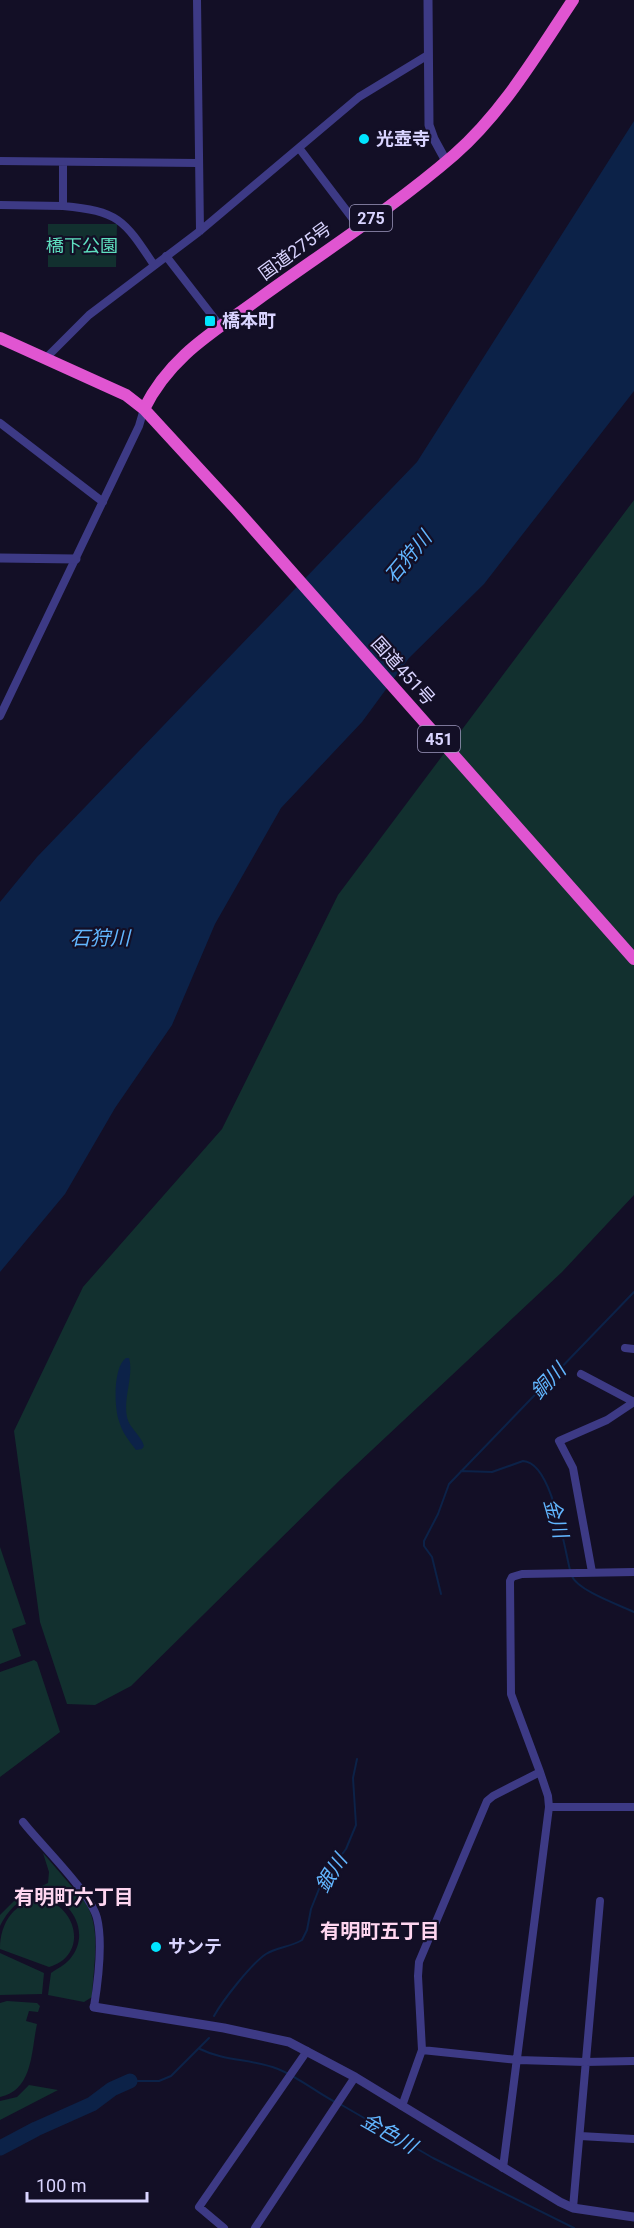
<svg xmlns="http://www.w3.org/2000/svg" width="634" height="2228" font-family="Roboto,'Noto Sans JP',sans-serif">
  <rect width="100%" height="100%" fill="#130f26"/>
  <path fill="#12302f" d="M48 224H117L116 267H48Z
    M634 500V1195L562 1272 341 1479 131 1686 95 1705 67 1704 40 1622 14 1431 83 1287 222 1129 338 895Z
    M0 1547 26 1624 12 1629 21 1656 0 1664Z
    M34 1660 37 1662 60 1732 0 1777V1672Z
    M43 1853 86 1903C102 1931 93 1966 92 1997L84 2002 48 1995 51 1973C58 1968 65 1965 70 1959 104 1919 35 1857 0 1926V1915L16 1899 48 1883 49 1872Z
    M44 1899C79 1909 87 1956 49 1967L0 1949C0 1922 15 1900 44 1899Z
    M0 1953 44 1973 42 1994 0 1995Z
    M7 2001 37 2003 40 2006 38 2012 29 2011 26 2021 37 2024C31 2052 33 2090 0 2097V2003Z
    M29 2085 58 2090 0 2120V2101L17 2097Z"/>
  <path fill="#0c2248" d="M634 121V391L484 584 409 658 362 722 281 808 215 924 172 1025 115 1108 65 1194 0 1272V902L37 857 417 462Z
    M126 1358H129C134 1375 123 1398 127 1417 129 1428 141 1435 144 1446L142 1449 136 1450C129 1441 122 1432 119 1421 114 1407 113 1367 126 1358Z"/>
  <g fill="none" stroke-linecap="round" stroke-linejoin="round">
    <path stroke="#0c2248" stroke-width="2" d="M461 1471 492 1472 523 1461C552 1462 564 1547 570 1570
      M572 1576C577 1590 619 1605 634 1612
      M441 1594 432 1557 424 1546V1541L438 1514 449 1484 634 1292
      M214 2016C223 2000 251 1964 266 1954 277 1947 291 1947 302 1940L307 1930 311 1909 319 1889 326 1882 333 1866 346 1849 356 1825 353 1778 357 1759
      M200 2049C224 2061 252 2059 278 2069 298 2077 316 2092 335 2102
      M130 2081H159L171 2076 209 2038
      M340 2104 433 2158 574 2228"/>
    <path stroke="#0c2248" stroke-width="15" d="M0 2148 36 2129 92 2104 112 2089 130 2081"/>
    <path stroke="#3d3a85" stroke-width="8" d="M197 0 200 231
      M299 148 359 227
      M0 161 198 163
      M0 205 63 206V162
      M63 206C119 211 124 220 154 265
      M166 256 221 327
      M45 359 89 315 200 231 359 97 428 55
      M0 423 103 502
      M0 716 139 426 144 409
      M625 1348 634 1349
      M581 1374 634 1402
      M592 1572 573 1468 559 1441 607 1420 634 1402
      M549 1807H634
      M23 1822C41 1845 90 1892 97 1918 103 1942 98 1982 94 2007
      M422 2050 518 2060 585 2062 634 2061
      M402 2106 422 2050 418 1976 419 1962 487 1801 493 1796 540 1772
      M580 2136 634 2139
      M503 2168 549 1807 548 1796 540 1772 511 1694 510 1581 512 1577 522 1574 634 1572
      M573 2208 600 1901
      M224 2228 199 2207 307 2051
      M255 2228 355 2077"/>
    <path stroke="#3d3a85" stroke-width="9" d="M428 0 429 125 434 139 446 161
      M0 558 76 559
      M94 2007 224 2028 289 2042 355 2077 560 2202 573 2208 634 2217"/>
    <path stroke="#e055d1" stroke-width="12" d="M0 338 126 395 144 409 236 509 634 959
      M144 409C171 354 217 330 264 295 328 249 395 206 454 155 503 112 537 54 573 0"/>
  </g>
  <g fill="#00e5ff" stroke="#130f26" stroke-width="2">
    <circle cx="364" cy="139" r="6"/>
    <rect x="204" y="315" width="12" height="12" rx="3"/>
    <circle cx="156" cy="1947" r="6"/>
  </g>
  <g text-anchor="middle" stroke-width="4.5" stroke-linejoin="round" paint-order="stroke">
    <g fill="#130f26" stroke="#9e99be" stroke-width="1.5">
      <rect x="350" y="205" width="42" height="26" rx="4.5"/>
      <rect x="418" y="726" width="42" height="26" rx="4.5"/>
    </g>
    <g font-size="16" font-weight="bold" fill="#d9d4ff">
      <text x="371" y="224">275</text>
      <text x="439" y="745">451</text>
    </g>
    <g font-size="18" font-weight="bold" fill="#d9d4ff" stroke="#130f26" text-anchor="start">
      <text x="376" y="145">光壺寺</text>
      <text x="222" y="327">橋本町</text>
      <text x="168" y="1953">サンテ</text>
    </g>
    <g font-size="18" fill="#5fe0c0" stroke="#130f26">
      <text x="82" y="252">橋下公園</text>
    </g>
    <g font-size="18" fill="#d9d4ff" stroke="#130f26">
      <text transform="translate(295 251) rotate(-36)" y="6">国道275号</text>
      <text transform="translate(403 671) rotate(48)" y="6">国道451号</text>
    </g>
    <g font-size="20" font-style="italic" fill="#62b6ff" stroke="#130f26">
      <text transform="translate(408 557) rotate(-50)" y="7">石狩川</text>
      <text x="100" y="945">石狩川</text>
      <text transform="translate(548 1381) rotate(-46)" y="7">銅川</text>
      <text transform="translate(556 1518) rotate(74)" y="7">金川</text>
      <text transform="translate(331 1873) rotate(-58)" y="7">銀川</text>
      <text transform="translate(389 2133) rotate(30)" y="7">金色川</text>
    </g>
    <g font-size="20" font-weight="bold" fill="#ffd6f0" stroke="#130f26">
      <text x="74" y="1904">有明町六丁目</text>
      <text x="380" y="1938">有明町五丁目</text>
    </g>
  </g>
  <path d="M27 2192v9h120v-9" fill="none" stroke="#d9d4ff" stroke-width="3"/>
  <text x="36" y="2192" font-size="18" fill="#d9d4ff" stroke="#130f26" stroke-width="4.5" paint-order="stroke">100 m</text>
</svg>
